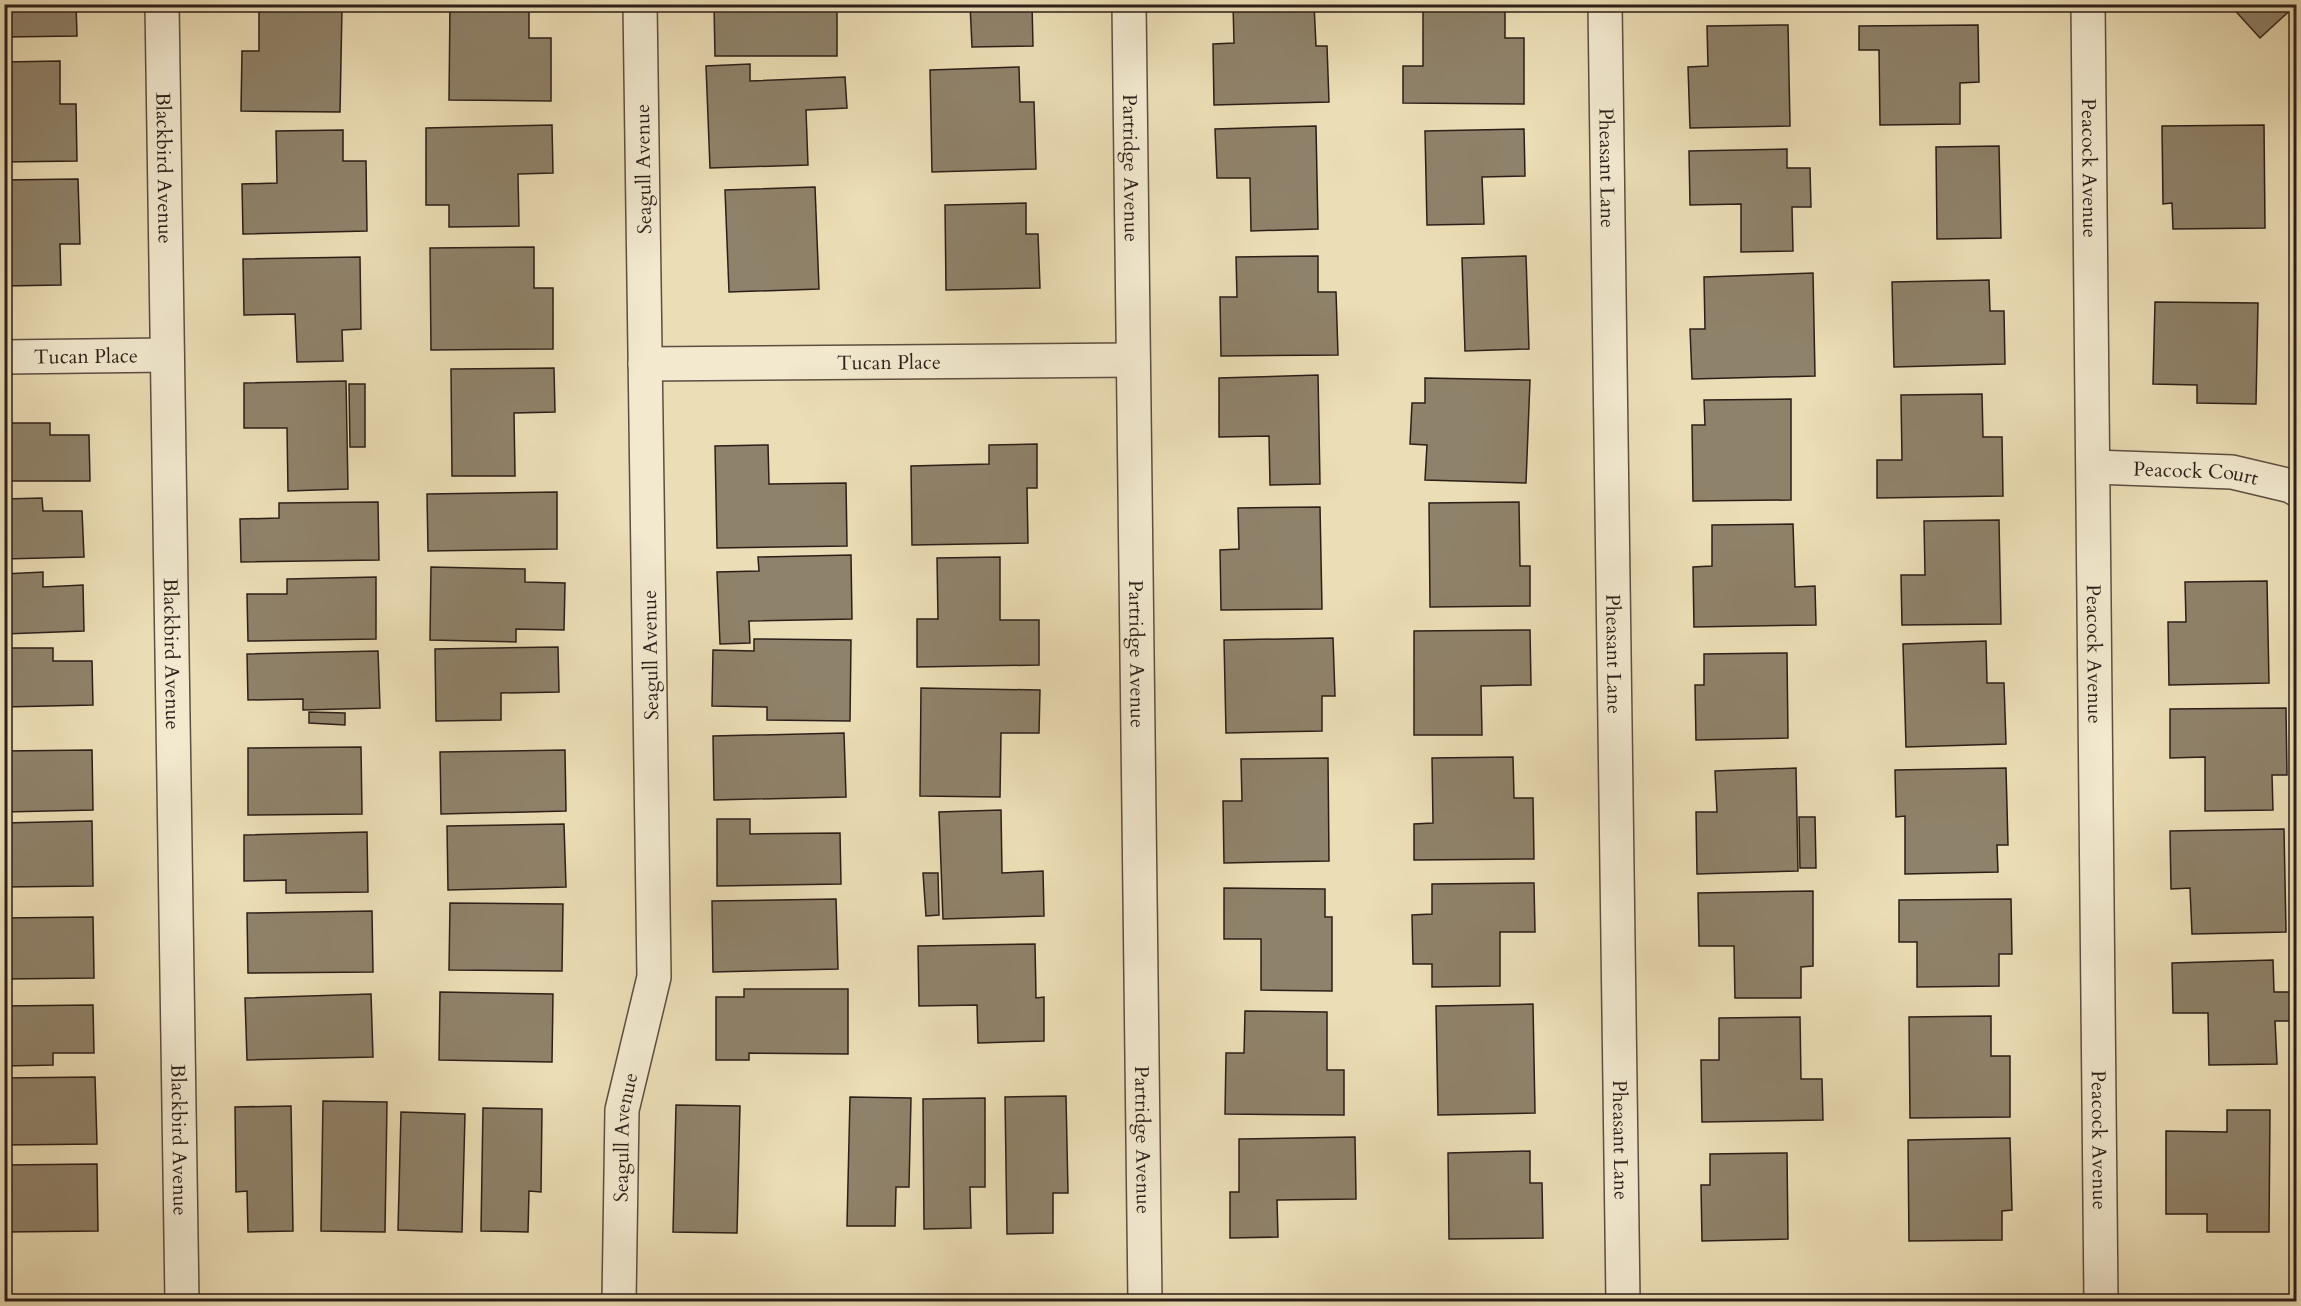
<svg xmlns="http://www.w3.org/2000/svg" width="2301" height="1306" font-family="Cardo,serif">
  <rect width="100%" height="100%" fill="#ebddb5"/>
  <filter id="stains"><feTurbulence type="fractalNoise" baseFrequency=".00333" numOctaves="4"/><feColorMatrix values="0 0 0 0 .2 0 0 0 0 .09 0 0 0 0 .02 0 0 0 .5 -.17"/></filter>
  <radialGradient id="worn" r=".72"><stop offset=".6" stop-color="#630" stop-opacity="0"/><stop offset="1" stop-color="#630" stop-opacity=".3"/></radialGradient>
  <path fill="#8f826a" stroke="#2c1f19" stroke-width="1.5" d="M4 4H76L77 36 4 37Z
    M450 4H529V38H551V101L449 100Z
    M714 4H813V9H837V56H715Z
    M970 4H1032L1033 46 972 47Z
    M1233 4H1314L1316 46H1327L1329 102 1214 105 1213 44 1234 43Z
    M1423 4H1505V38H1524V104L1403 103V66H1423Z
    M2229 4H2296V5L2260 38Z
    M259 7 342 8 340 112 241 111 242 51H259Z
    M1788 25 1790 126 1690 128 1688 67 1708 66 1707 26Z
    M1978 25 1979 82 1960 83V124L1880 125 1879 50H1859V26Z
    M60 61V104H76L77 161 4 162V62Z
    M750 64V81L845 77 847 108 806 110 808 165 710 168 706 66Z
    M1019 67 1020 102H1034L1036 169 932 172 930 70Z
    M552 125 553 173 518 174 519 226 449 227V205H426V128Z
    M2264 125 2265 228 2173 229 2172 203 2163 204 2162 126Z
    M1316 126 1318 229 1251 231 1250 178H1217L1215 129Z
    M1524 129 1525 176 1482 177 1484 224 1427 225 1425 131Z
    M343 130V161H366L367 231 243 234 242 184 277 183 276 131Z
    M1999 146 2001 238 1937 239 1936 147Z
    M1787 149V168H1810L1811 207H1792L1793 251 1741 252V204L1690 205 1689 151Z
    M78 179 80 244H60L61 285 4 286V180Z
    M815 187 819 289 729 292 725 190Z
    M1026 203V234H1038L1040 288 946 290 945 205Z
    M534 247V288H553V349L431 350 430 248Z
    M1318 256V292H1336L1338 355 1221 356 1220 297H1237L1236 257Z
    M1526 256 1529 349 1465 351 1462 258Z
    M360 257 361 329 342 330 343 361 297 362 295 314 244 315 243 259Z
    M1813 273 1815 376 1692 379 1690 329H1705L1704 277Z
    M1989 280 1990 311H2004L2005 364 1894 367 1892 282Z
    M2155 302 2258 303 2256 404 2197 403V385L2153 384Z
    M554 368 555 412 514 413 515 476H452L451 369Z
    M1318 375 1320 484 1270 485 1269 436 1219 437V378Z
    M1425 378 1530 380 1526 483 1425 480 1427 445 1410 444 1412 403H1425Z
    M346 381 348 489 288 491 287 428H244V383Z
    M349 384H365V447H350Z
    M1982 394 1983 437H2002L2003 496 1877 498V460H1902L1901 395Z
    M1791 399V500L1693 501 1692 425H1705L1704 400Z
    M4 423H50V435H89L90 481H4Z
    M1037 444V488H1027L1028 543 912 545 911 466 989 464V445Z
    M768 445 769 484 846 483 847 546 717 548 715 446Z
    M557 492V549L428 551 427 494Z
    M42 498 43 511H82L84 557 4 559V499Z
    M378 502 379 560 241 562 240 519 279 518V503Z
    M1519 502 1520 566H1530V606L1430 607 1429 503Z
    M1320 507 1322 609 1221 610 1220 550 1239 549 1238 508Z
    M1999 520 2001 624 1902 625 1901 575H1925L1924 521Z
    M1793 524 1795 587 1815 586 1816 625 1694 627 1693 567 1712 566V525Z
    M851 555 852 619 749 621 750 643 720 644 717 572 759 571 758 557Z
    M1000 557V620H1039V665L917 667V619H938L937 558Z
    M431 567 525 569V582L565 583 564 630 516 629V642L430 640Z
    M43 572V587L83 585 84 631 4 634V574Z
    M376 577V639L248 641 247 594H287V579Z
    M2267 581 2269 683 2169 685 2168 622H2186L2185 582Z
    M1530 630 1531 685 1481 686 1482 735H1414V631Z
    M1333 638 1335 696H1322V731L1226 733 1224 640Z
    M754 639 851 640 850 721 767 720V707L712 706 713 650 754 651Z
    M1986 641 1987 683H2004L2006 744 1906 747 1903 644Z
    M558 647 559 692 501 693V720L436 721 435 649Z
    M4 648H53V661H92L93 705 4 707Z
    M378 651 380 708 303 710V699L248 700 247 654Z
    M1787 653 1788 738 1696 740 1695 685H1704V654Z
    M921 688 1040 690 1039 733H1001L1000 797 920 796Z
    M2286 708 2287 775H2272L2273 810 2205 811V757L2170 758V709Z
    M309 712 345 713V725L309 723Z
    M844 733 846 797 714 800 713 736Z
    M361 747 362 814 248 815V748Z
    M92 750 93 810 4 812V751Z
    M565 750 566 811 441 814 440 752Z
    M1513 757 1514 798H1533L1534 859 1414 860V824L1433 823 1432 758Z
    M1328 758 1329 861 1224 863 1223 801H1242L1241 759Z
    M1796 768 1798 871 1697 874 1696 812H1717L1715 771Z
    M2006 768 2008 845H1997L1998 872 1905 874V816L1896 817 1895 770Z
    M1001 810 1002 873 1043 871 1044 916 943 919 939 812Z
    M1799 817H1815L1816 868H1800Z
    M717 819H750V834L840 833 841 884 717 886Z
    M92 821 93 886 4 887V823Z
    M564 824 566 887 448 890 447 826Z
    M2284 829 2286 932 2192 934 2190 888 2171 889 2170 831Z
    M367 832 368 892 286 893V880L244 881V835Z
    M923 873H938L939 915 926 916Z
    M1534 883 1535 932H1500V986L1432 987V964H1413L1412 915 1432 914V884Z
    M1224 888 1325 889V917H1332V991L1261 990V939H1224Z
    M1813 891V966L1801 967V998H1735L1734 946H1699L1698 893Z
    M836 899 838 969 713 972 712 901Z
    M2011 899 2012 954H1999V986L1917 987V942H1899V900Z
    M450 903 563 904 562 971 449 970Z
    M372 911 373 972 248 973 247 913Z
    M93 917 94 978 4 979V918Z
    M1035 944 1036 998 1044 997V1041L978 1043 977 1005 919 1006 918 946Z
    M2273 960 2274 992H2293V1021H2275L2277 1064 2209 1065 2208 1013H2173L2172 963Z
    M744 989H848V1054L749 1053V1060H716V997H744Z
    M440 992 553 994 552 1062 439 1060Z
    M371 994 373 1057 247 1060 245 998Z
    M1533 1004 1535 1113 1438 1115 1436 1006Z
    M93 1005 94 1053H53V1065L4 1066V1006Z
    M1245 1011 1327 1012V1070H1344V1115L1225 1114 1226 1053H1244Z
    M1991 1016V1056H2010V1117L1910 1118 1909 1017Z
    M1800 1017 1801 1079H1822L1823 1120 1702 1122 1701 1060H1719V1018Z
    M95 1077 97 1144 4 1145V1078Z
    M1066 1096 1068 1193H1053V1233L1007 1234 1005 1097Z
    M850 1097 911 1098 909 1187H896L895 1226H847Z
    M985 1098V1187H970L971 1228 924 1229 923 1099Z
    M323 1101 387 1102 385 1232 321 1231Z
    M676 1105 740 1106 737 1233 673 1232Z
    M291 1106 293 1231 248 1232 247 1191 236 1192 235 1107Z
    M483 1108 542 1109 541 1192 529 1191 528 1232 481 1231Z
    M2227 1110H2270L2269 1232H2207V1214H2166V1131L2227 1132Z
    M401 1112 465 1114 462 1232 398 1230Z
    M1355 1137 1356 1199 1277 1200 1278 1237 1230 1238V1192H1239V1139Z
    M2010 1138 2012 1210 2002 1211V1240L1909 1241 1908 1140Z
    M1530 1151V1183H1542L1543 1238 1449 1239 1448 1153Z
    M1787 1153 1788 1239 1702 1241 1701 1185H1710V1154Z
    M97 1164 98 1231 4 1232V1165Z"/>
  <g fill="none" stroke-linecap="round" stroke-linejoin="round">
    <g stroke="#5c4e40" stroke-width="36">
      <g id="street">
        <path id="s1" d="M162 4 182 1302"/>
        <path id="s2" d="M1129 4 1145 1302"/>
        <path id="s3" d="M1605 4 1623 1302"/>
        <path id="s4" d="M2088 4 2101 1302"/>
        <path id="s5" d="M4 357 167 355"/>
        <path id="s6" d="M645 364 1133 360"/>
        <path id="s7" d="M2094 467 2232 472 2291 486 2296 489"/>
        <path id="s8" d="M619 1302 622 1110 654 977 640 4"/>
      </g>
    </g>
    <use href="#street" stroke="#f2e9cf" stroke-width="33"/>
  </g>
  <g text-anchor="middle" stroke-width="4.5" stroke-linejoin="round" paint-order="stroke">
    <g font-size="20" fill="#2c1f19" stroke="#f2e9cf">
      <text dy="7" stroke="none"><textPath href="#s1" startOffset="164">Blackbird Avenue</textPath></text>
      <text dy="7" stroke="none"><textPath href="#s2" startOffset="164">Partridge Avenue</textPath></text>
      <text dy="7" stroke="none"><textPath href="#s3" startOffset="164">Pheasant Lane</textPath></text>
      <text dy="7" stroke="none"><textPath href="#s4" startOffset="164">Peacock Avenue</textPath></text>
      <text transform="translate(643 169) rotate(-91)" y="7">Seagull Avenue</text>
      <text dy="7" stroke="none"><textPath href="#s5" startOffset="82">Tucan Place</textPath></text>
      <text dy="7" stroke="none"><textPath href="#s6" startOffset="244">Tucan Place</textPath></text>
      <text dy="7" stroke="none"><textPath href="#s7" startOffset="102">Peacock Court</textPath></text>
      <text dy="7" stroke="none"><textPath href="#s1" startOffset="650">Blackbird Avenue</textPath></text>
      <text dy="7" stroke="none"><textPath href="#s2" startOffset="650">Partridge Avenue</textPath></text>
      <text dy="7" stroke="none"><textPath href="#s3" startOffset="650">Pheasant Lane</textPath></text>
      <text dy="7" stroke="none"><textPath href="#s4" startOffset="650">Peacock Avenue</textPath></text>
      <text transform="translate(650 655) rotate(-91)" y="7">Seagull Avenue</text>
      <text dy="7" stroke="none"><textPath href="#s8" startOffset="165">Seagull Avenue</textPath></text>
      <text dy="7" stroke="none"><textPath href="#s1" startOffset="1136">Blackbird Avenue</textPath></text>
      <text dy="7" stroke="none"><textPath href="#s2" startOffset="1136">Partridge Avenue</textPath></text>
      <text dy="7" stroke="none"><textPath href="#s3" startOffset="1136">Pheasant Lane</textPath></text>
      <text dy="7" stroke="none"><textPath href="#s4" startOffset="1136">Peacock Avenue</textPath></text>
    </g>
  </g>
  <rect width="2301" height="1306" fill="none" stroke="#ebddb5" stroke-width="24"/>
  <rect x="6" y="6" width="2289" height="1294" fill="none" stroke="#2c1f19" stroke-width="3"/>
  <rect x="12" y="12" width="2277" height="1282" fill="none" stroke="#2c1f19" stroke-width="1.5"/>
  <rect width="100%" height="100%" filter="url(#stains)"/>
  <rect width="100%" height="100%" fill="url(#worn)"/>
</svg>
